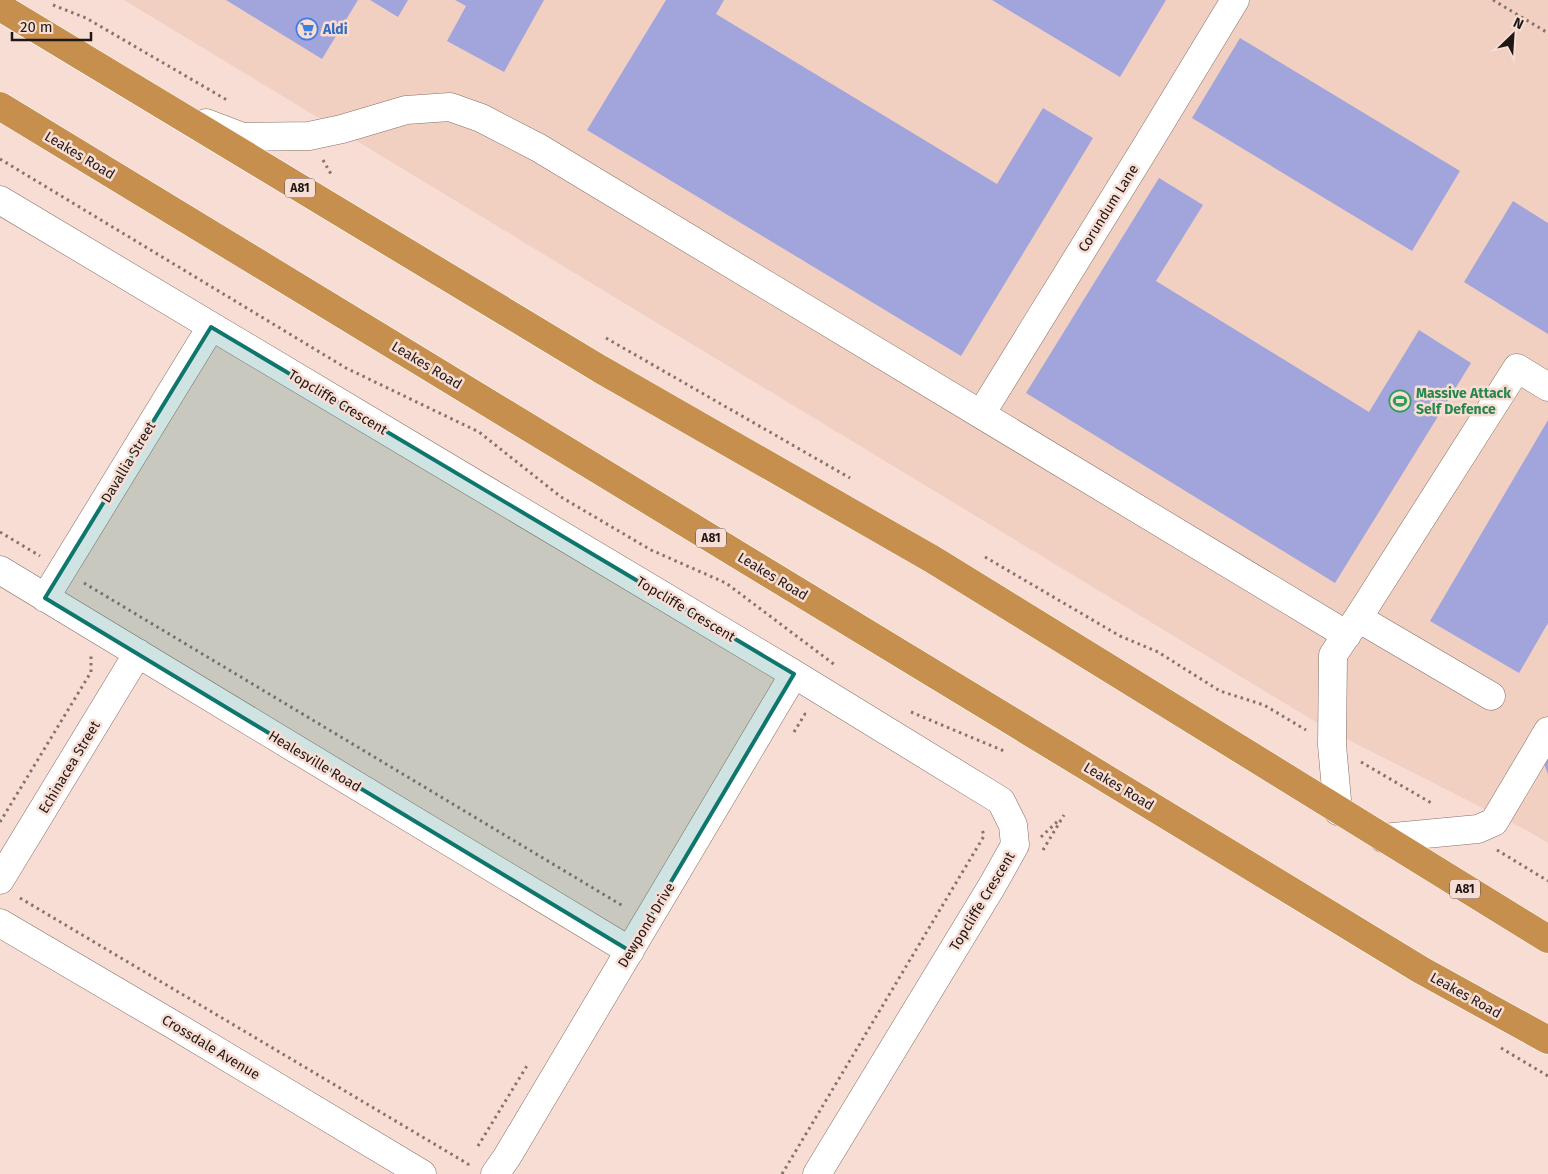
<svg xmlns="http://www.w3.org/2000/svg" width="1548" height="1174" font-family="'Fira Sans',sans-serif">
  <rect width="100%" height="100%" fill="#f7ddd3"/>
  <path fill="#f1d0c2" d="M124 0H1548V843L1526 830 1329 730Z"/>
  <path fill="#a2a5db" d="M226 0H358L322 59Z
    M370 0H408L398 17Z
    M455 0H544L504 72 447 41 466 6Z
    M666 0H724L716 14 997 184 1043 108 1093 138 961 356 587 130Z
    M992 0H1166L1120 77Z
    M1240 38 1460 171 1412 251 1192 118Z
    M1159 178 1203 205 1156 281 1369 412 1419 330 1471 363 1335 583 1026 393Z
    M1513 201 1548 223V334L1464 282Z
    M1548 420V623L1519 673 1430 621Z
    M1548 753V774L1543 761Z"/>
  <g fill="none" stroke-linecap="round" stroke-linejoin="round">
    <g stroke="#866f66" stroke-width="29">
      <path id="minor" d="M206 123 243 137 309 136 342 129 406 110 450 107 481 118 539 148 1347 635
        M0 200 794 674 1001 801 1013 825 1015 845 992 886 817 1174
        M981 414 1147 145 1235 0
        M0 570 630 951
        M45 598 211 327
        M1358 618 1517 368 1548 387
        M1338 811 1332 745 1333 655 1358 618 1491 696
        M1383 838 1478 829 1494 822 1548 731
        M0 880 138 653
        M0 923 172 1024 422 1174
        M495 1174 507 1157 794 674"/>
    </g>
    <g stroke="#fff" stroke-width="29">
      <path id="highway" d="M0 7 600 369 932 559 1548 939
        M0 106 1421 970 1548 1040"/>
    </g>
    <path stroke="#85746d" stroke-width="3" stroke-dasharray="2.5 4" stroke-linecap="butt" d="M1493 0 1548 33
      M53 5 86 18 227 100
      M0 159 346 368 479 432 561 497 651 550 726 583 835 665
      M323 160 331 174
      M606 338 850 478
      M0 532 40 556
      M985 557 1120 636 1158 652 1220 691 1264 705 1306 730
      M84 583 623 906
      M911 712 1004 751
      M794 732 805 714 807 715
      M1361 762 1433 804
      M0 822 91 672V656
      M1041 837 1060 819
      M1043 850 1064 815
      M1497 850 1548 881
      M20 898 468 1164V1167
      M1501 1048 1548 1076
      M478 1146 528 1064
      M782 1174 984 836 982 829"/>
    <use href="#minor" stroke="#fff" stroke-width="28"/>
    <use href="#highway" stroke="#c68f4e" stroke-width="28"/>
  </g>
  <path fill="#0f766e" fill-opacity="0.2" stroke="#0f766e" stroke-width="4" stroke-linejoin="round" d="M211 327 794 674 630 951 45 598Z"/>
  <defs>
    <g id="supermarket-ring" transform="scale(1.125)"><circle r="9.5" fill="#f7ddd3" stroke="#3f7fe0" stroke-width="1.5"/><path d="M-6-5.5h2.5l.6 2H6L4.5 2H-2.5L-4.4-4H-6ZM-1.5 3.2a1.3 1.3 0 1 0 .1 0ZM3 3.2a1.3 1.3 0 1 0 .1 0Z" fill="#3f7fe0"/></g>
    <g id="stadium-ring" transform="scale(1.125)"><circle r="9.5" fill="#f7ddd3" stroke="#2e9e5b" stroke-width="1.5"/><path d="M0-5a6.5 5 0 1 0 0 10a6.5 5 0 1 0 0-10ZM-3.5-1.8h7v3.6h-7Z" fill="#2e9e5b"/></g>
  </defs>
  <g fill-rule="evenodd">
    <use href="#supermarket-ring" x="307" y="29"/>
    <use href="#stadium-ring" x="1400" y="401"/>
  </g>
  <g text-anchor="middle" stroke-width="5" stroke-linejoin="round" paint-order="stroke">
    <g fill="#f7ddd3" stroke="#61534e" stroke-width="1">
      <rect x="285" y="178.5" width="30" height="19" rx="4"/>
      <rect x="696" y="528.5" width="30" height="19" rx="4"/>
      <rect x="1450" y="879.5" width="30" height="19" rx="4"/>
    </g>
    <g font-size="12" font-weight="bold" fill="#211815">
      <text x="300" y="192">A81</text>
      <text x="711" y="542">A81</text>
      <text x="1465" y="893">A81</text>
    </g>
    <g font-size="14" font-weight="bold" fill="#366cbe" stroke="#f7ddd3" text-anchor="start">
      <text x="323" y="34">Aldi</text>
    </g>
    <g font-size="14" fill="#211815" stroke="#f7ddd3">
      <text transform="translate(80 155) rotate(31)" y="5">Leakes Road</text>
      <text transform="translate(1108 208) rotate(-58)" y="5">Corundum Lane</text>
      <text transform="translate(427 365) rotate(31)" y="5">Leakes Road</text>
      <text transform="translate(338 402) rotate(31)" y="5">Topcliffe Crescent</text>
      <text transform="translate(128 462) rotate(-59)" y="5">Davallia Street</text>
      <text transform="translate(773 576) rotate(31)" y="5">Leakes Road</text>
      <text transform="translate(686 609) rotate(31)" y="5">Topcliffe Crescent</text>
      <text transform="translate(315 761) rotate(31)" y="5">Healesville Road</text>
      <text transform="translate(69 767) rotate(-59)" y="5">Echinacea Street</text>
      <text transform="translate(1119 786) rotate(31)" y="5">Leakes Road</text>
      <text transform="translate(982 901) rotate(-59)" y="5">Topcliffe Crescent</text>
      <text transform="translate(646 925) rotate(-59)" y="5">Dewpond Drive</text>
      <text transform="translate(1466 995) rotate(29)" y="5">Leakes Road</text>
      <text transform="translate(211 1047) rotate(31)" y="5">Crossdale Avenue</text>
    </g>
    <g font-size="14" font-weight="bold" fill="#27864d" stroke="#f7ddd3" text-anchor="start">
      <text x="1416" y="398">Massive Attack<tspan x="1416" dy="16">Self Defence</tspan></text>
    </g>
  </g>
  <g transform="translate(1513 35) rotate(25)" stroke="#f7ddd3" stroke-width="4" paint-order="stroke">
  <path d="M0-4L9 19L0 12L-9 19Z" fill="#211815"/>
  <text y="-8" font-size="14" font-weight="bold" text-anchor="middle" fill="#211815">N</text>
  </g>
  <path d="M12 32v8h79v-8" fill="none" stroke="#211815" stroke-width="2.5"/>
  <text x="20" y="32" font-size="15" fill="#211815" stroke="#f7ddd3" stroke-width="4" paint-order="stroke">20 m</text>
</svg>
